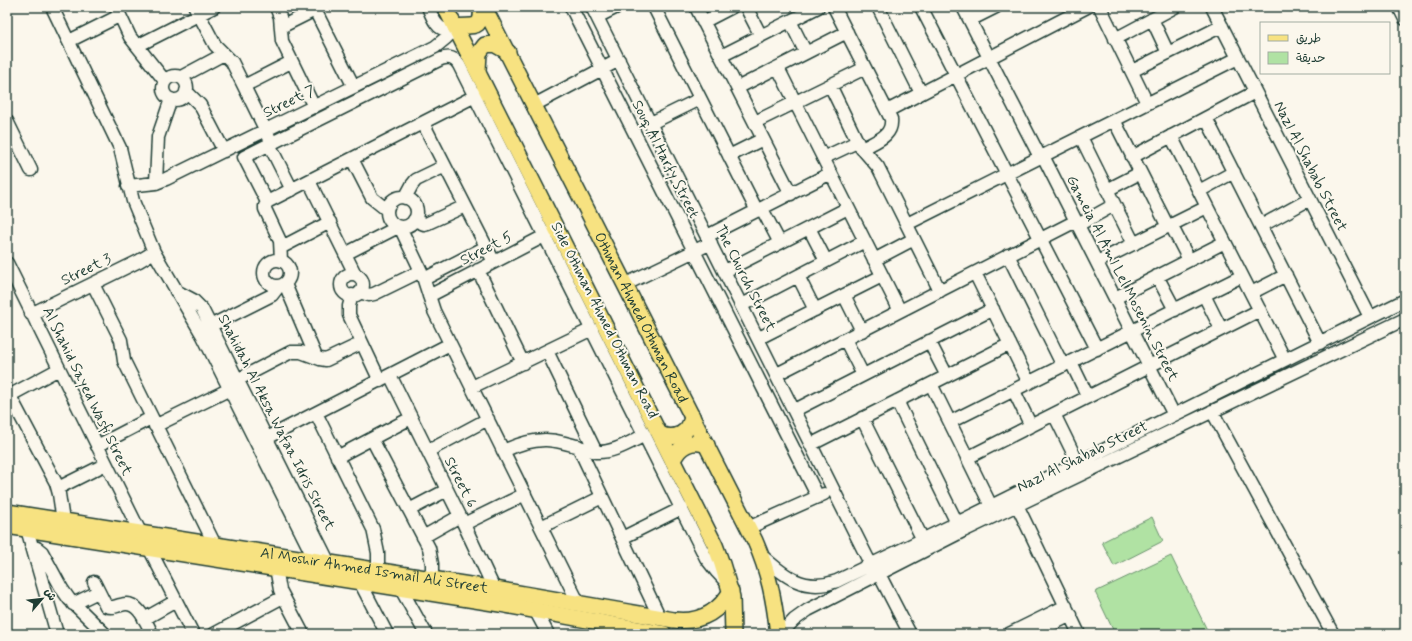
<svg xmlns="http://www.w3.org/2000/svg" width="1412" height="641" font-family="Mynerve,'Playpen Sans Arabic',sans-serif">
  <rect width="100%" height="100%" fill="#fbf7ec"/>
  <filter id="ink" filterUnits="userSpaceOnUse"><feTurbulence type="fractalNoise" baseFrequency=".025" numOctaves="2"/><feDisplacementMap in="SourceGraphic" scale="8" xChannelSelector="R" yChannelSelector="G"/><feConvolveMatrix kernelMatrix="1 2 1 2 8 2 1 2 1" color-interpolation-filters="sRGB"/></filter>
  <g filter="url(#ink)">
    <path fill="#b0e2a3" stroke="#68906c" d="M1152 517 1163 541 1114 566 1102 542Z
      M1171 556 1209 634H1115L1095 592Z"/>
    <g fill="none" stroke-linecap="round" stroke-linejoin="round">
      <g stroke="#1f3d34" stroke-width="15">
        <path id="minor" d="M52 7 120 148 133 201 154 252 203 336 318 566
          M116 7 130 37 165 81
          M195 7 215 45 232 62 269 137
          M276 7 280 17 282 41 314 107
          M428 7C432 16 436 29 447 30L455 27
          M571 7 818 497
          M592 7 871 565
          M654 7 757 211
          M696 7 791 194
          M746 7 761 36
          M834 7 891 119C893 137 875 141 862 149
          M878 7 921 93
          M921 7 1097 349
          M963 7 1040 157
          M1100 7 1147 103
          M1212 7 1370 317
          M1399 7 1405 19
          M315 10 354 87
          M597 17 617 7
          M1152 19 1168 53
          M970 20 996 7
          M790 21 806 53
          M703 22 732 7
          M281 27 315 10 318 7
          M1115 39 1175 7
          M69 41 119 16
          M137 46 214 7
          M721 56 818 7
          M778 68 900 311
          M1132 71 1222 26
          M163 88a12 12 0 1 1 24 0a12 12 0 1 1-24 0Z
          M181 77 224 54
          M830 85 859 145 878 167 940 291
          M244 86 291 62
          M737 88 847 32
          M186 91 200 105 224 151
          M534 105 619 60
          M887 111 1087 7
          M1206 118 1320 343
          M1114 120 1168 227
          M7 121 31 170
          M755 122 865 68
          M423 123 494 262
          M651 123 700 99
          M1171 136 1285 360
          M1081 137 1134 244
          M269 144 292 190
          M729 156 763 139
          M1043 156 1174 415
          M1132 157 1255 92
          M823 158 857 142
          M352 159 372 198 387 210
          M309 181 355 274
          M156 183 158 137 171 99
          M128 186 156 183 166 179 435 47 446 38 456 28
          M1107 190 1140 173
          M1199 191 1234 172
          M387 212a15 15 0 1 1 30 0a15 15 0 1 1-30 0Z
          M405 198 412 185 416 180 445 166
          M267 202 244 157 441 59C449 56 455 58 459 65L706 558 717 572 728 584
          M762 209 780 243
          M414 220 424 224 428 223 465 206
          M907 224 1238 58
          M1078 225 1114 205
          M1171 225 1189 260
          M1261 226 1310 199
          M400 227 421 271 434 311 579 604
          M809 228 826 261
          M707 236 831 173
          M282 247 330 222
          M345 254 398 227
          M1008 255 1063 366
          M264 273a13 13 0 1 1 26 0a13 13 0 1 1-26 0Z
          M281 260 280 241 265 209V206L267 202 481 93
          M874 260 914 239
          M1097 262 1207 207
          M7 263 141 534
          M478 270 523 363
          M725 271 848 208
          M975 273 1029 383
          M341 285a11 11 0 1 1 22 0a11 11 0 1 1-22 0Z
          M798 276 815 310
          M1157 276 1175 310
          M424 279 486 247
          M93 284 121 340 124 361 215 545
          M285 284 316 357
          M626 284 711 243
          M176 291 193 300 202 309 332 569
          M360 292 369 295 374 294 421 271
          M1251 293 1286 275
          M352 295 349 306V315L380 381
          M844 295 862 331
          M1204 295 1221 329
          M429 296 552 232
          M1115 298 1225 242
          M742 305 865 241
          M31 314 139 261 154 252
          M210 326 272 295 279 286
          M759 338 882 276
          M845 339 863 375
          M929 341 947 376
          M547 351 596 452
          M1071 362 1088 397
          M777 374 1076 221
          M390 375 460 516 497 595
          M237 380 291 352H301L320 359 326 360 362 343
          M931 384 991 506
          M472 387 592 329
          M1014 391 1031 426
          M10 396 56 483 59 494 63 521
          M7 397 59 369
          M897 401 957 523
          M795 410 993 309
          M1212 411 1333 634
          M316 413 373 529 378 553V571
          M1054 414 1078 463
          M862 418 923 540
          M950 422 1242 276
          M155 426 230 389
          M267 438 450 344
          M372 439 429 548 432 564V579
          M812 444 1010 344
          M97 446 151 418
          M578 446 660 618
          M428 451 488 419
          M503 451C543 433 556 440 596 452 614 453 630 442 645 435
          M337 457 411 418
          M967 458 1260 310
          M58 488 106 464
          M1017 505 1079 634
          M409 510 447 490
          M28 521 27 529 57 634
          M464 524 525 494
          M541 527 602 497
          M748 528 824 494
          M423 537 460 516
          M622 538 682 508
          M31 545 37 548 42 552 62 589 69 599 105 634
          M149 548 193 634
          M761 555C784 576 804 593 837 581L957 523 1405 300
          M276 568 280 590 303 634
          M879 574 910 634
          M94 582 106 606C112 609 115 606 121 605 138 599 146 622 152 634
          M360 582 387 634
          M401 589 426 634
          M73 604 98 592
          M535 610 548 634
          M144 619 176 601
          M214 634 283 597
          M781 634 794 620 808 610 963 531 1405 319
          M1009 634 1066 606
          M1032 634 1071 615"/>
      </g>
      <g stroke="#1f3d34" stroke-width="18">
        <g id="major">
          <path d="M445 7 715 545 722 564 732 597 733 634"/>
          <path id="s1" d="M484 7 755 541C769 573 774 599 778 634"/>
          <path d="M455 27C471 24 483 32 481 7"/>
          <path d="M478 70 479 53 485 45 494 44 508 52"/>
          <path d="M660 434C675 441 690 433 692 416"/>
          <path d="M673 461C678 446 692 439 707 445"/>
          <path id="s2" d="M7 512 495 589 674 620C699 623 718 613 731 591"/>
          <path d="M7 526 500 604 664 634"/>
        </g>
      </g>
      <use href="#minor" stroke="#fbf7ec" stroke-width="12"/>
      <use href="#major" stroke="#f7e281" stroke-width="15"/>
    </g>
  </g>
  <g text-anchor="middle" stroke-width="4" stroke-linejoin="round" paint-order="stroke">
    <g font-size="15" fill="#1f3d34" stroke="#fbf7ec">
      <text transform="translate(289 101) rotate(-26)" y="5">Street 7</text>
      <text transform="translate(666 159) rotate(63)" y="5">Souq Al Harfy Street</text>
      <text transform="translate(1311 166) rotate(63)" y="5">Nazl Al Shabab Street</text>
      <text transform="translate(486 248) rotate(-27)" y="5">Street 5</text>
      <text transform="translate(86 269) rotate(-26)" y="5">Street 3</text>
      <text transform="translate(746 278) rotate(63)" y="5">The Church Street</text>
      <text transform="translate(1123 278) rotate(63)" y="5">Gameia Al Aml Lel Mosenin Street</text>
      <text dy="5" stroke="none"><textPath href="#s1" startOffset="348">Othman Ahmed Othman Road</textPath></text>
      <text transform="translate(605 320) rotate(63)" y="5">Side Othman Ahmed Othman Road</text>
      <text transform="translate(88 391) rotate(64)" y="5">Al Shahid Sayed Wasfi Street</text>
      <text transform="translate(277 422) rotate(63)" y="5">Shahidah Al Aksa Wafaa Idris Street</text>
      <text transform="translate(1082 456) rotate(-26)" y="5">Nazl Al Shabab Street</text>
      <text transform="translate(461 482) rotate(63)" y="5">Street 6</text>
      <text dy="5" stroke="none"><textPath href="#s2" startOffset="372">Al Moshir Ahmed Ismail Ali Street</textPath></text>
    </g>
  </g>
  <rect width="1412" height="641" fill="none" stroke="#fbf7ec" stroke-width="24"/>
  <rect x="12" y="12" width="1388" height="617" fill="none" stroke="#1f3d34" stroke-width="1.5" filter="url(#ink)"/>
  <rect x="1260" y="22" width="130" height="52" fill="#fbf7ec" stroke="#a3ada2"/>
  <rect x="1268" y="35" width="20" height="6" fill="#f7e281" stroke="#a3ada2"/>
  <text x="1296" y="42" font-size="12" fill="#1f3d34">طريق</text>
  <rect x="1268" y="52" width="20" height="12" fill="#b0e2a3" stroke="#a3ada2"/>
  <text x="1296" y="62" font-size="12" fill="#1f3d34">حديقة</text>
  <g transform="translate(42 599) rotate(62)" stroke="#fbf7ec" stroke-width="3" paint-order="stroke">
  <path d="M0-3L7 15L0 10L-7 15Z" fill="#1f3d34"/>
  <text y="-6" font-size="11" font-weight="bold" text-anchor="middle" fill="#1f3d34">ش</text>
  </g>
</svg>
